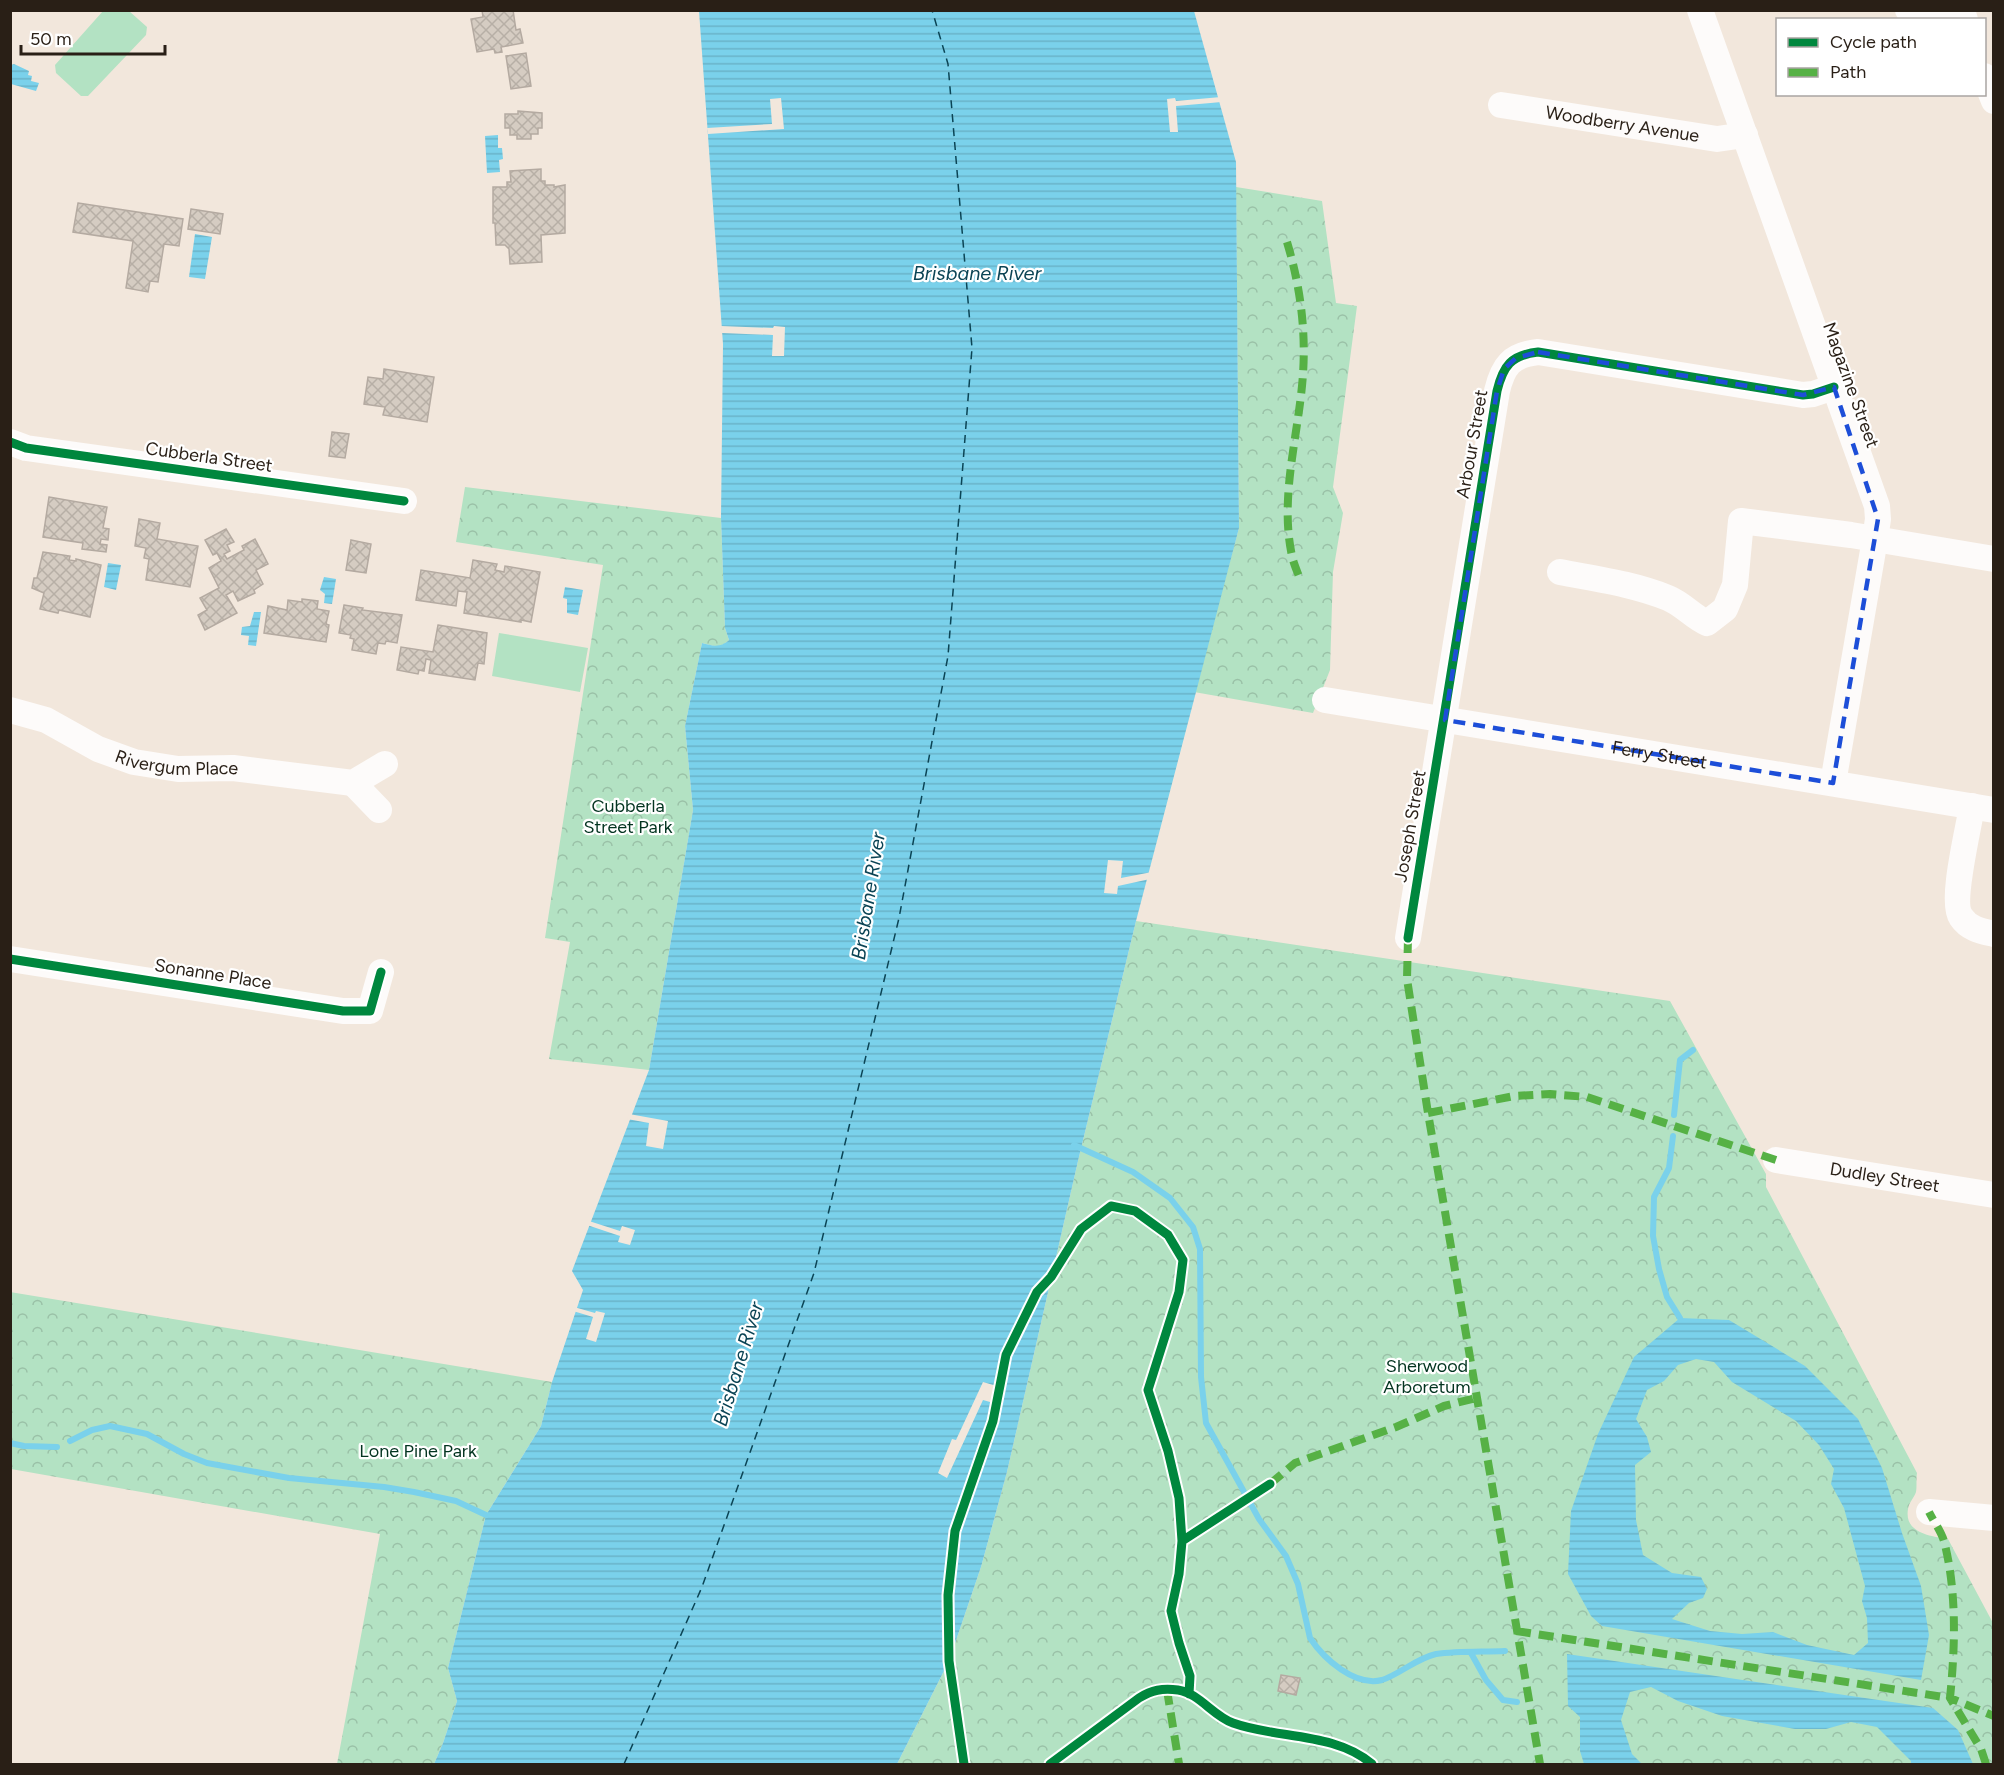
<svg xmlns="http://www.w3.org/2000/svg" width="2004" height="1775" font-family="Figtree,sans-serif">
  <defs>
    <pattern id="park-crowns" width="20" height="18" patternUnits="userSpaceOnUse" patternTransform="scale(1.5)"><rect width="20" height="18" fill="#b3e2c3"/><path d="M2 6a3 3 0 1 1 6 0M12 15a3 3 0 1 1 6 0" fill="none" stroke="#9ac1a7"/></pattern>
    <pattern id="water-rules" width="6" height="5" patternUnits="userSpaceOnUse" patternTransform="scale(1.5)"><rect width="6" height="5" fill="#7ad1eb"/><path d="M0 2.5h6" fill="none" stroke="#6ab3c9"/></pattern>
    <pattern id="building-cross-hatch" width="8" height="8" patternUnits="userSpaceOnUse" patternTransform="scale(1.5)"><rect width="8" height="8" fill="#d5ccc2"/><path d="M0 0l8 8M0 8l8-8" fill="none" stroke="#b7afa6"/></pattern>
  </defs>
  <rect width="100%" height="100%" fill="#f2e7dc"/>
  <path fill="url(#park-crowns)" d="M1236 187 1322 201 1336 303 1357 306 1333 487 1343 513 1333 572 1330 670 1313 713 1194 692 1239 528Z
    M465 487 721 518 725 628 729 640C720 649 713 646 702 643L685 726 693 810 649 1070 549 1059 570 942 545 938 603 565 456 542Z
    M1136 921 1670 1001 1766 1174V1187L1917 1473C1916 1479 1917 1487 1916 1492 1914 1498 1909 1502 1908 1509 1904 1533 1930 1536 1948 1539L1993 1623V1764H897L949 1661 981 1567 1007 1472 1078 1161Z
    M10 1292 552 1382 541 1426 486 1515 448 1668 457 1701 443 1743 434 1764H337L380 1534 11 1469Z"/>
  <path fill="#b3e2c3" d="M103 11H129L147 27 146 35 88 96H81L56 73 55 65Z
    M499 633 588 648 580 692 492 676Z"/>
  <path fill="url(#water-rules)" fill-rule="evenodd" d="M699 11H1194L1236 162 1239 528 1136 921 1078 1161 1007 1472 981 1567 949 1661 897 1764H434L443 1743 457 1701 448 1668 486 1515 541 1426 552 1382 583 1290 572 1271 649 1070 693 810 685 726 702 643C713 646 720 648 729 640L725 628 721 518 723 344Z
    M14 64 29 71 28 75 32 76 31 81 39 83 36 91 11 84V65Z
    M498 135V148H502L503 159 499 160 500 172 487 173 485 136Z
    M195 234 212 237 205 279 189 277Z
    M108 563 121 565 116 590 104 587Z
    M324 577 336 579 332 604 324 603 325 594 320 590Z
    M565 587 583 590 578 615 567 613V599L563 598Z
    M254 612H261L256 646 248 645 249 636 241 635 242 627 250 626Z
    M1680 1318 1729 1320 1805 1366 1858 1419 1882 1468 1902 1533 1921 1586 1929 1635 1921 1680 1602 1626 1591 1616 1568 1574 1571 1511 1598 1434 1634 1357ZM1696 1359 1714 1362 1732 1382 1796 1421 1819 1445 1834 1469 1831 1484 1844 1508 1865 1586 1862 1601 1867 1618 1868 1643 1854 1655 1807 1645 1773 1632 1742 1634 1710 1631 1672 1619 1689 1603 1703 1598 1707 1589 1701 1577 1672 1573 1643 1555 1636 1520 1635 1465 1651 1452 1647 1437 1636 1419 1647 1390 1664 1381 1678 1365Z
    M1567 1654 1933 1708 1958 1730 1973 1764H1911V1761L1877 1727 1851 1722 1826 1729H1795L1722 1716 1678 1701 1651 1687 1630 1692 1621 1720 1632 1754 1642 1764H1584L1580 1751V1717L1568 1706Z"/>
  <path fill="#f2e7dc" d="M1221 97 1222 102 1176 106 1178 132H1170L1167 99 1175 98 1176 101Z
    M781 98 784 129 708 134 707 128 772 124 770 99Z
    M721 326 773 328 774 326 785 327 784 356H772L773 335 722 333Z
    M1108 860 1123 861 1121 878 1152 872 1150 879 1118 886 1117 894 1104 893Z
    M629 1114 668 1121 663 1149 646 1146 649 1123 627 1119Z
    M589 1221 620 1231 622 1226 635 1230 630 1245 618 1242 620 1236 587 1225Z
    M574 1307 595 1313 596 1311 605 1313 596 1342 586 1339 593 1317 573 1311Z
    M983 1382 1000 1387 997 1404 983 1400 947 1478 938 1473 952 1439 956 1440Z"/>
  <g fill="none" stroke-linecap="round" stroke-linejoin="round">
    <path stroke="#7ad1eb" stroke-width="6" d="M1674 1115 1680 1060 1693 1050
      M1673 1136 1669 1168 1654 1197 1653 1236 1659 1269 1667 1297 1680 1318
      M1074 1145 1133 1172 1170 1198 1193 1227 1200 1249 1201 1377 1206 1423 1259 1519 1286 1556 1298 1584 1310 1638C1324 1659 1355 1687 1382 1680 1400 1674 1417 1658 1436 1654 1458 1651 1482 1652 1505 1651
      M70 1441 92 1430 110 1426 147 1434 184 1454 207 1463 289 1478 384 1487 414 1492 456 1501 486 1515
      M10 1443 24 1446 57 1447
      M1471 1653 1486 1680 1503 1700 1517 1702"/>
    <path stroke="#0b4455" stroke-width="1.5" stroke-dasharray="8 6" stroke-linecap="butt" d="M624 1764 702 1587 814 1273 899 918 948 656 972 348 948 64 932 10"/>
  </g>
  <path fill="url(#building-cross-hatch)" stroke="#b4aaa1" stroke-width="1.5" d="M482 10H513L516 30 520 29 523 43 501 47 502 52 495 53 494 49 477 52 471 19 483 17Z
    M526 53 531 86 511 89 506 56Z
    M518 111 542 113V128H538V134H531V139H517V135H510V128H505V114H518Z
    M541 169V181H545V185H554V187L565 185V233L541 235 542 262 510 264 509 249 505 245H496L495 223H493V187H507V182H511L510 171Z
    M78 203 183 219 179 246 164 244 158 282 150 281 148 292 126 288 133 241 73 232Z
    M191 209 223 214 220 234 188 229Z
    M384 369 434 377 427 422 383 415 385 407 364 404 368 377 383 379Z
    M332 432 349 434 345 458 329 456Z
    M49 497 107 507 103 528 109 529 108 540 101 539 100 544 107 545 106 552 82 549 83 543 43 537Z
    M139 519 160 523 157 539 198 546 190 587 146 580 149 559 144 558 146 548 135 546Z
    M226 529 234 542 227 545 230 551 224 554 227 559 244 550 242 546 255 539 268 564 256 570 263 584 254 590 255 593 238 601 233 591 226 595 237 613 205 630 198 615 207 610 200 598 219 588 209 568 221 561 217 553 213 555 205 540Z
    M351 540 371 544 366 573 346 570Z
    M43 552 70 556 69 560 76 561V559L101 565 90 617 59 610 58 613 40 609 44 593 32 588 34 578H37Z
    M473 560 497 564 495 570 504 572 505 566 540 572 531 622 521 620V622L464 613 467 592 458 591 456 606 416 600 421 570 470 578Z
    M302 599 318 601 317 609 329 611 326 624 329 625 326 642 264 633 268 606 287 610 288 600 302 602Z
    M344 605 363 608 362 610 402 615 397 643 386 641 385 644 378 643 376 654 352 650 354 639 350 638 351 635 339 633Z
    M438 625 487 633 484 664 478 663 475 680 429 673 431 660 426 659 424 671 419 670 418 674 397 670 401 647 433 652Z
    M1281 1675 1300 1678 1296 1695 1278 1691Z"/>
  <g fill="none" stroke-linecap="round" stroke-linejoin="round">
    <g stroke="#fdfbfa" stroke-width="26">
      <path d="M1700 10 1877 506 1878 519 1875 539 1833 783"/>
      <path d="M1908 10 1927 13 1943 10"/>
      <path d="M1962 10 1965 20"/>
      <path d="M1984 76 1994 101"/>
      <path id="s1" d="M1501 105 1717 139 1745 135"/>
      <path d="M10 442 26 448 404 501"/>
      <path d="M1560 572C1596 579 1634 584 1668 598 1683 604 1693 617 1707 623L1725 609 1735 585 1741 521 1851 535 1994 559"/>
      <path id="s2" d="M1325 700 1994 810"/>
      <path id="s3" d="M10 710 46 720 98 749 134 762 178 769 233 768 353 783 385 764"/>
      <path d="M353 783 379 810"/>
      <path d="M1972 806C1969 827 1950 902 1961 917 1969 929 1981 931 1994 934"/>
      <path d="M1408 938 1497 391C1503 366 1511 355 1538 352L1803 395 1813 394 1834 387"/>
      <path d="M10 959 343 1011H370L381 972"/>
      <path id="s4" d="M1776 1160 1994 1195"/>
      <path d="M1929 1512 1994 1518"/>
    </g>
    <path stroke="#56b145" stroke-width="8" stroke-dasharray="15 8" stroke-linecap="butt" d="M1287 242C1300 285 1306 329 1303 374 1299 434 1279 496 1292 556 1294 565 1298 573 1301 582
      M1408 938 1407 979 1428 1113 1540 1764
      M1428 1113 1514 1096 1550 1094 1587 1097 1776 1160
      M1270 1484 1295 1463 1396 1427 1444 1406 1476 1398
      M1516 1631 1950 1698C1955 1648 1957 1595 1945 1545 1943 1534 1934 1522 1929 1512
      M1167 1690 1179 1764
      M1986 1764 1981 1749 1950 1698 1994 1716"/>
    <g stroke="#fff" stroke-width="13">
      <path id="cycleway" d="M10 442 26 448 404 501
        M1408 938 1497 391C1503 366 1511 355 1538 352L1803 395 1813 394 1834 387
        M10 959 343 1011H370L381 972
        M1182 1541 1270 1484
        M964 1764 949 1661 948 1595 955 1531 993 1421 1006 1355 1037 1292 1051 1277 1081 1229 1111 1206 1135 1211 1168 1235 1183 1260 1179 1292 1148 1390 1168 1451 1179 1498 1182 1541 1179 1574 1171 1611 1179 1643 1190 1676 1189 1694
        M1050 1764 1139 1698C1152 1690 1162 1688 1178 1690 1199 1693 1213 1716 1233 1723 1277 1739 1335 1732 1372 1764"/>
    </g>
    <use href="#cycleway" stroke="#00873e" stroke-width="9"/>
  </g>
  <path fill="none" stroke="#1d4ed8" stroke-width="4.5" stroke-dasharray="12 8" stroke-linejoin="round" d="M1538 352 1803 395 1834 387 1878 519 1833 783 1445 720 1497 391 1504 369 1516 358Z"/>
  <g text-anchor="middle" stroke-width="4.5" stroke-linejoin="round" paint-order="stroke">
    <g font-size="18" fill="#291f16" stroke="#fff">
      <text dy="6" stroke="none"><textPath href="#s1" startOffset="123">Woodberry Avenue</textPath></text>
      <text transform="translate(1851 385) rotate(70)" y="6">Magazine Street</text>
      <text transform="translate(1472 444) rotate(-80)" y="6">Arbour Street</text>
      <text transform="translate(209 457) rotate(8)" y="6">Cubberla Street</text>
      <text dy="6" stroke="none"><textPath href="#s2" startOffset="339">Ferry Street</textPath></text>
      <text dy="6" stroke="none"><textPath href="#s3" startOffset="178">Rivergum Place</textPath></text>
      <text transform="translate(1410 826) rotate(-80)" y="6">Joseph Street</text>
      <text transform="translate(213 974) rotate(9)" y="6">Sonanne Place</text>
      <text dy="6" stroke="none"><textPath href="#s4" startOffset="110">Dudley Street</textPath></text>
    </g>
    <g font-size="18" fill="#033420" stroke="#fff">
      <text x="628" y="812">Cubberla<tspan x="628" dy="21">Street Park</tspan></text>
      <text x="1427" y="1372">Sherwood<tspan x="1427" dy="21">Arboretum</tspan></text>
      <text x="418" y="1457">Lone Pine Park</text>
    </g>
    <g font-size="20" font-style="italic" fill="#0b4455" stroke="#fff">
      <text x="977" y="280">Brisbane River</text>
      <text transform="translate(868 896) rotate(-81)" y="7">Brisbane River</text>
      <text transform="translate(738 1364) rotate(-73)" y="7">Brisbane River</text>
    </g>
  </g>
  <rect width="2004" height="1775" fill="none" stroke="#291f16" stroke-width="24"/>
  <rect x="1776" y="18" width="210" height="78" fill="#ffffff" stroke="#a9a5a2" stroke-width="1.5"/>
  <rect x="1788" y="38" width="30" height="9" fill="#00873e" stroke="#a9a5a2" stroke-width="1.5"/>
  <text x="1830" y="48" font-size="18" fill="#291f16">Cycle path</text>
  <rect x="1788" y="68" width="30" height="9" fill="#56b145" stroke="#a9a5a2" stroke-width="1.5"/>
  <text x="1830" y="78" font-size="18" fill="#291f16">Path</text>
  <path d="M21 45v9h144v-9" fill="none" stroke="#291f16" stroke-width="3"/>
  <text x="30" y="45" font-size="18" fill="#291f16" stroke="#ffffff" stroke-width="4.5" paint-order="stroke">50 m</text>
</svg>
